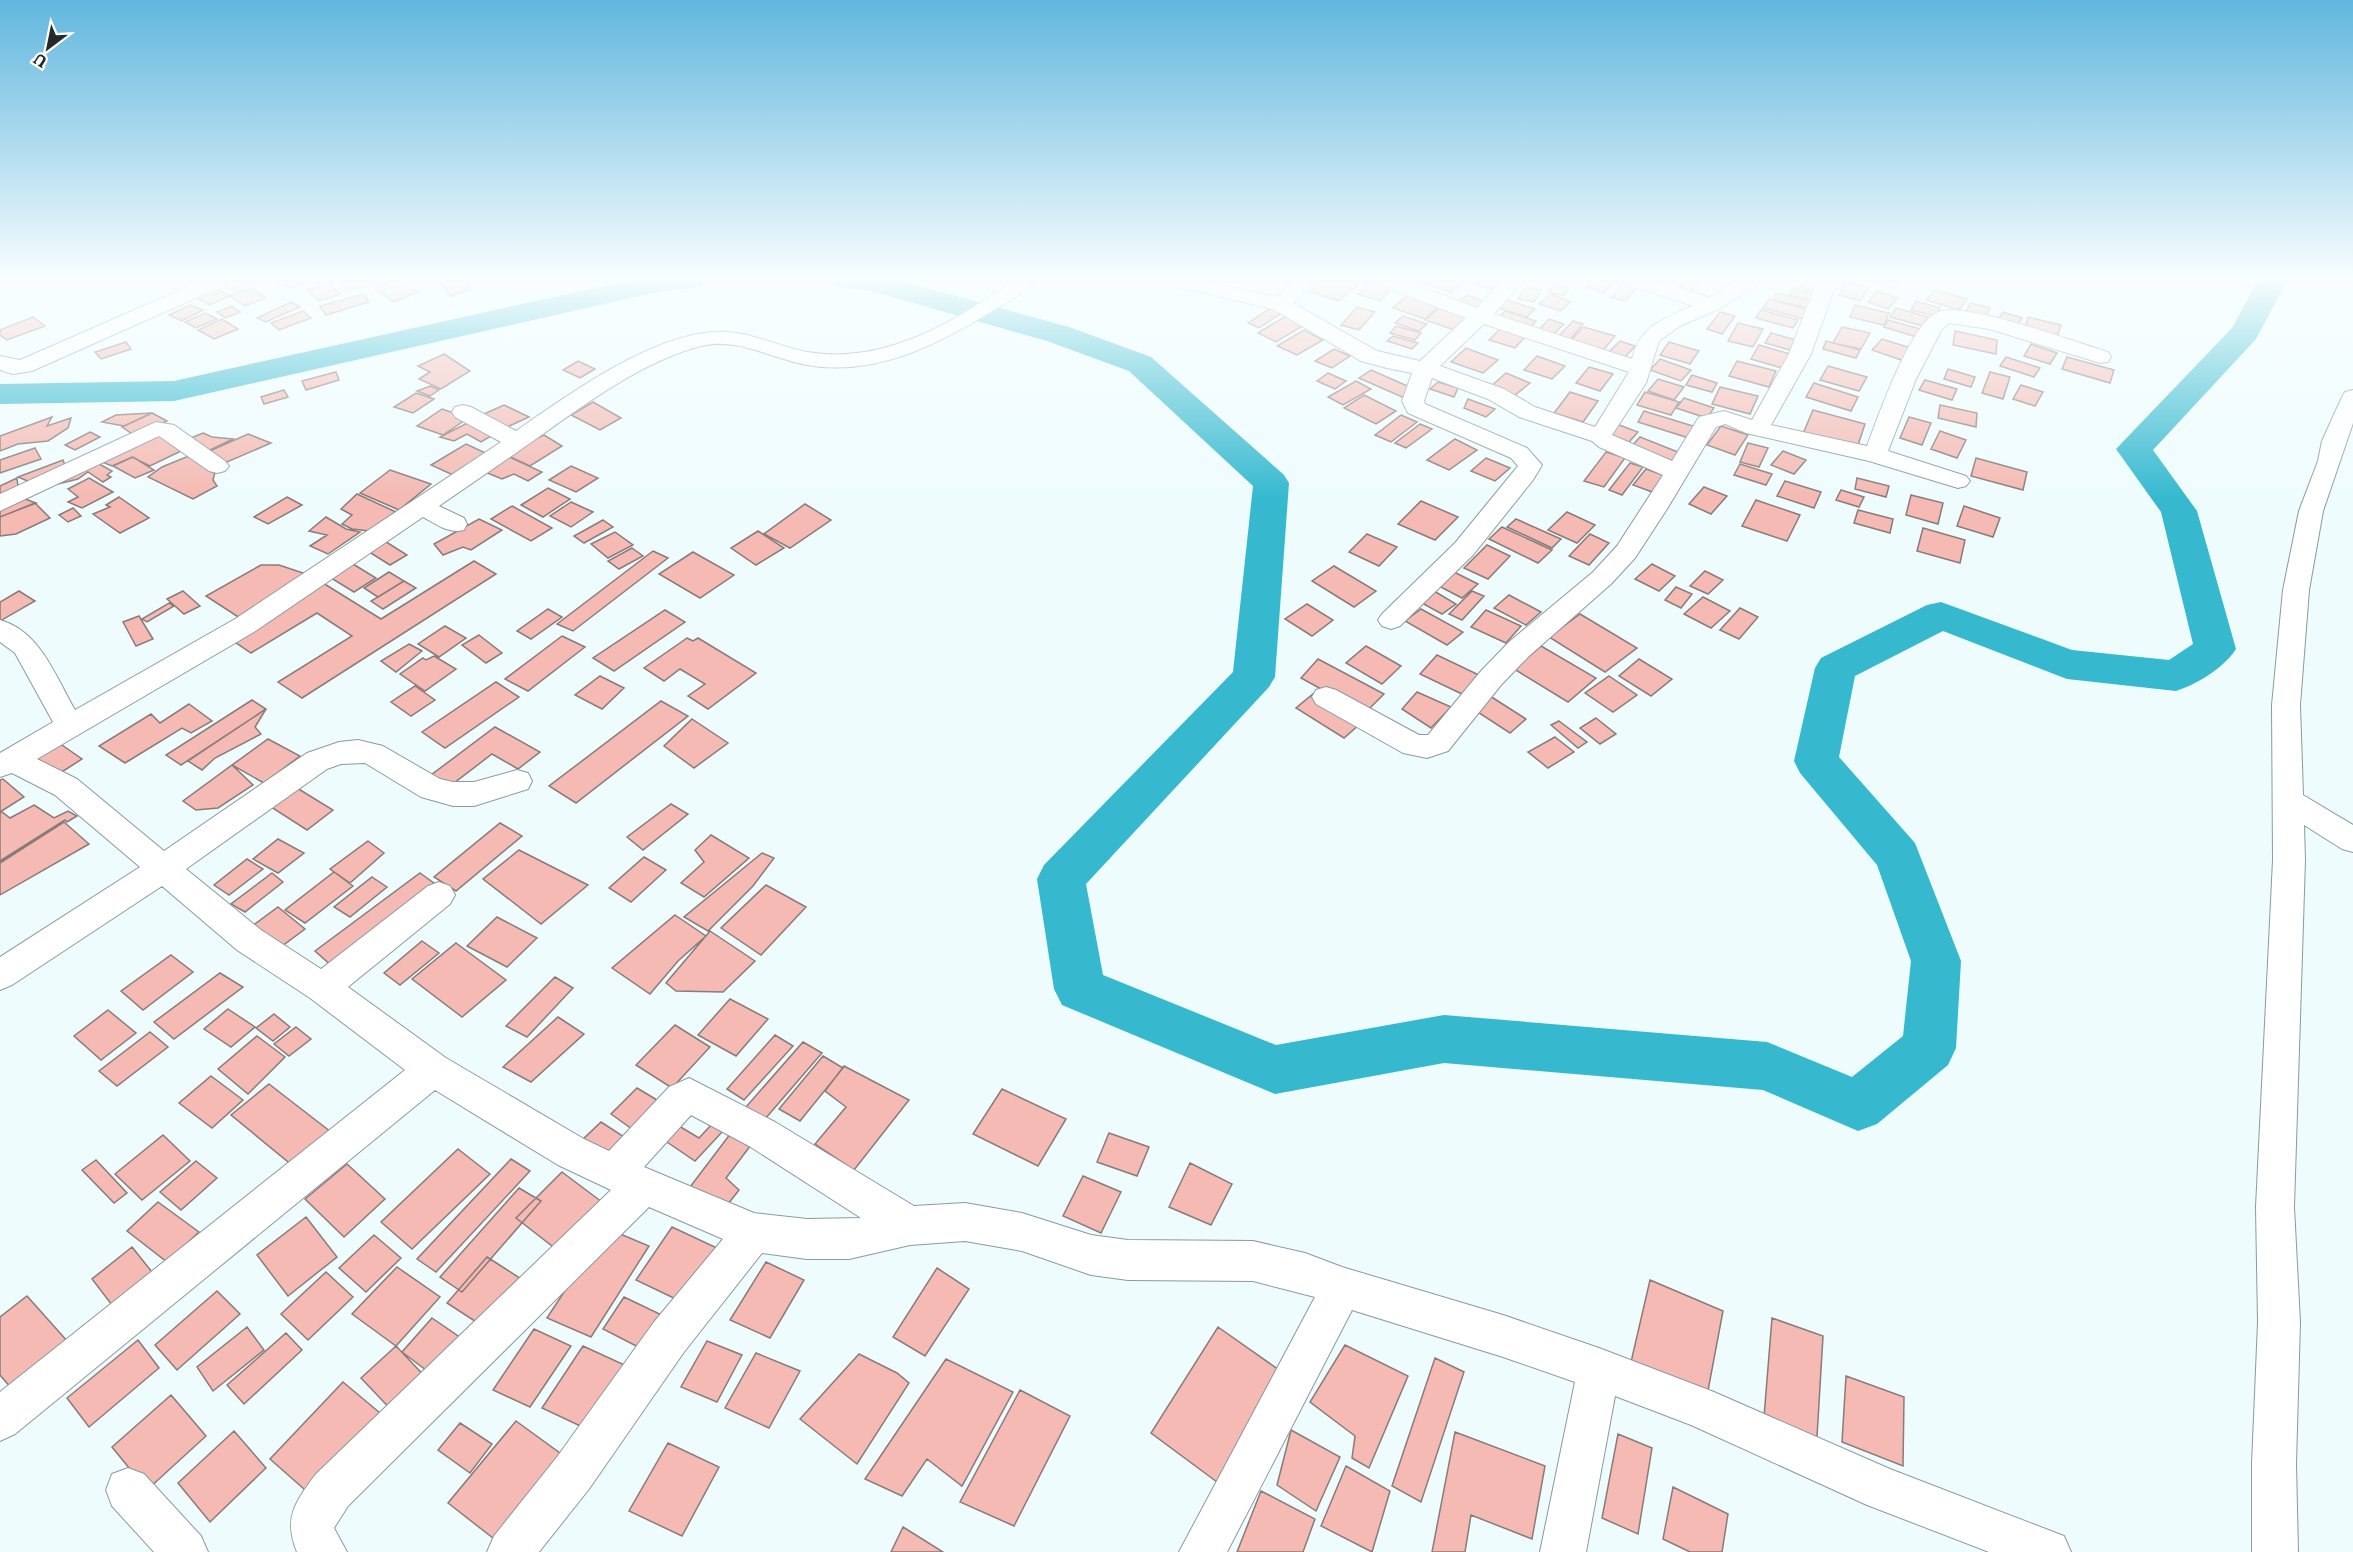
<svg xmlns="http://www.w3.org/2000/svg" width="2353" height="1552" font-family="Literata,serif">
  <rect width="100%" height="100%" fill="#effcfe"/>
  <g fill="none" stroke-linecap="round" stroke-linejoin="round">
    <path fill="#36b9cf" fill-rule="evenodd" d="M626 281H705L701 287 657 292 174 401 0 404V384L174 381Z
      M834 281H902L1069 327 1151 357 1284 475 1289 483 1275 677 1269 687 1086 884 1103 975 1276 1045 1444 1015 1767 1042 1852 1077 1903 1036 1911 961 1877 865 1800 773 1794 761 1815 668 1821 658 1927 605 1941 602 2072 650 2169 660 2193 644 2161 512 2116 449 2232 328 2257 281H2287L2256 339 2153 450 2197 511 2236 649C2224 668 2197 684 2176 691L2067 679 1943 631 1855 676 1839 757 1915 843 1961 961 1956 1048 1948 1065 1877 1124 1858 1131 1763 1090 1444 1063 1275 1094 1062 1005 1054 989 1037 879 1044 865 1233 672 1253 486 1129 371 1047 341 871 291 838 287Z"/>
  </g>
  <path fill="#f4bab3" stroke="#897b79" stroke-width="1.5" d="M228 281H244L253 284 237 292 219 285Z
    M275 281H306L291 288Z
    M340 281H369L372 284 349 291Z
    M392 281H401L418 292 394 302 374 288Z
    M443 281H464L471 289 451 296 439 282Z
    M1322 281H1362L1339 301 1309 292Z
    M1422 281H1457L1463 283 1451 293Z
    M1476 281H1502L1491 289 1474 283Z
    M1595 281H1617L1603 293 1587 287Z
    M1687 281H1692L1698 283 1690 291 1680 287Z
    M1804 281H1822L1816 291 1800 287Z
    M1870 281H1898L1892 288Z
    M1371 282 1392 288 1380 301 1358 294Z
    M1847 282 1868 288 1860 301 1839 295Z
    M328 283 340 294 319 301 307 290Z
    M1624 283 1638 287 1625 301 1611 297Z
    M1555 284 1570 288 1563 296 1548 292Z
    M213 287 230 296 210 305 193 296Z
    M1527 287 1542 290 1534 302 1518 299Z
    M251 288 266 298 245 306 230 296Z
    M1793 288 1817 294 1812 301 1789 295Z
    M1934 290 1967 299 1959 310 1926 300Z
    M1877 291 1898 298 1888 309 1868 302Z
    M1410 293 1441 304 1425 319 1393 308Z
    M1776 293 1812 301 1809 308 1773 300Z
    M364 294 369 302 326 315 320 306Z
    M1551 294 1571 302 1560 311 1539 304Z
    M1467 295 1485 302 1478 308 1459 301Z
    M1769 299 1809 310 1804 319 1763 308Z
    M1507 300 1535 309 1527 317 1498 308Z
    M1916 301 1940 308 1936 316 1911 310Z
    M291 302 300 307 266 322 257 318Z
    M1971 303 1990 308 1984 320 1964 315Z
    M190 305 203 310 182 321 169 315Z
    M1855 305 1889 313 1884 325 1850 317Z
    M232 306 240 312 225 318 217 312Z
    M1441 306 1476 318 1460 332 1425 320Z
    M1272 307 1283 312 1259 328 1248 323Z
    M1357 307 1375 312 1359 330 1341 325Z
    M1896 308 1928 317 1923 326 1890 317Z
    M1761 310 1798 320 1793 328 1756 318Z
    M303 311 311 318 279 330 271 323Z
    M1505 311 1536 321 1528 330 1496 320Z
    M1720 312 1735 316 1722 334 1707 329Z
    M2003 312 2022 318 2016 328 1996 322Z
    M205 313 217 319 196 328 185 322Z
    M1286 316 1304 325 1276 342 1258 333Z
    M1403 316 1427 324 1419 331 1395 323Z
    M33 317 45 326 7 340 0 335V330Z
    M2028 317 2061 325 2057 337 2025 329Z
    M222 319 238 329 214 339 198 330Z
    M1549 319 1564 324 1550 337 1536 333Z
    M1888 320 1924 330 1920 338 1884 327Z
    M1573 321 1583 324 1568 342 1557 338Z
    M1738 323 1763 329 1753 347 1728 341Z
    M1396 326 1421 333 1415 340 1390 333Z
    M1583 327 1615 336 1601 353 1569 343Z
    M1842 327 1870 333 1861 349 1833 343Z
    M1500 329 1525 337 1515 348 1489 340Z
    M1304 330 1323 340 1297 355 1277 346Z
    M1955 331 1997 340 1996 354 1953 345Z
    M1771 333 1796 340 1790 350 1765 343Z
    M1393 336 1418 343 1412 349 1387 341Z
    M1882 339 1914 349 1904 361 1872 350Z
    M1620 341 1635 346 1625 357 1609 352Z
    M1826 341 1833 343 1860 350 1856 358 1823 349Z
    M126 342 131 349 101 359 95 352Z
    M1669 342 1699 351 1690 364 1660 355Z
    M2031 344 2057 353 2050 364 2024 356Z
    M1759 345 1790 354 1782 368 1751 359Z
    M1466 348 1498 360 1483 373 1451 362Z
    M1334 349 1350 356 1332 368 1315 361Z
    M444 354 470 371 441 389 419 379 430 372 418 366Z
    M1537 356 1565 366 1552 379 1524 370Z
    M2006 357 2040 368 2034 377 2000 366Z
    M2067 357 2114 370 2110 383 2062 369Z
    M1660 359 1691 370 1681 381 1650 370Z
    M578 361 595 369 580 378 563 370Z
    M1737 361 1776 371 1769 387 1729 376Z
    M1828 366 1867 377 1859 391 1820 380Z
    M1589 367 1613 374 1600 391 1576 383Z
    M1948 369 1975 377 1971 387 1944 379Z
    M1371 370 1414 389 1402 397 1359 378Z
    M336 372 339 380 306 390 302 381Z
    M1990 372 2010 377 2003 399 1982 393Z
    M1328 373 1346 381 1335 389 1317 381Z
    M1506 373 1530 383 1514 396 1490 387Z
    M1692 375 1717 383 1712 392 1686 385Z
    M1658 379 1684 387 1674 400 1648 391Z
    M1925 380 1957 389 1952 400 1919 390Z
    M1356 381 1371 389 1343 405 1328 397Z
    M1438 382 1458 388 1454 397 1430 389Z
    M1814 383 1858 397 1851 411 1806 397Z
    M2021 385 2043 392 2035 406 2013 399Z
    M430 386 439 390 430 396 417 391Z
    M1720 387 1758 396 1750 414 1712 404Z
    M284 390 288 397 264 404 261 397Z
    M1570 392 1598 401 1583 422 1554 413Z
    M1645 392 1679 402 1671 415 1637 405Z
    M416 393 434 399 413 413 394 407Z
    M1364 395 1396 411 1376 424 1344 408Z
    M1684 398 1714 408 1707 418 1676 408Z
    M1468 399 1495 409 1486 417 1464 408Z
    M593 402 621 418 600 430 571 415Z
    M504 405 529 417 503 429 477 417Z
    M1940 405 1977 413 1976 427 1938 418Z
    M442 409 468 418 443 435 417 426Z
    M1813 410 1865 424 1856 451 1802 436Z
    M1644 411 1696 427 1689 438 1638 422Z
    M152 413 167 421 135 436 122 427Z
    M152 413 124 426 102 422 116 415Z
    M1401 415 1417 422 1391 442 1375 435Z
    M52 417 47 426 71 418 68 428 48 441 18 444 0 451V436Z
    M1909 417 1931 423 1922 445 1900 438Z
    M473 420 498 432 481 442 467 434 454 441 440 437Z
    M1614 423 1638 432 1629 442 1604 432Z
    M1420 424 1432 429 1406 448 1395 443Z
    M1721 426 1748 435 1735 455 1707 445Z
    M1940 431 1966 440 1957 458 1931 449Z
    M90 432 100 437 75 450 65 445Z
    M158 432 183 450 150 466 132 457 112 466 97 460Z
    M203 433 212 437 233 439 204 453 188 439Z
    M248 434 271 443 220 465 203 454Z
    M544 435 562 446 530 466 504 454Z
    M1640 437 1683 454 1673 465 1630 448Z
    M1455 439 1477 450 1449 470 1427 460Z
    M1748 443 1768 448 1759 467 1740 462Z
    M466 444 490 455 455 476 431 465Z
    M35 448 41 459 0 473V460Z
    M1783 451 1806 460 1794 474 1771 465Z
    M1606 452 1625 458 1604 487 1584 481Z
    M503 454 542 472 528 481 514 474 502 479 480 470Z
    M191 455 215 472 213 480 217 486 193 499 148 477 162 467Z
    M133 457 154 470 135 478 113 466Z
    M1486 458 1510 468 1495 481 1471 471Z
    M1976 458 2027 472 2023 490 1971 476Z
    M63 460 67 471 30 482 18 477Z
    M94 461 112 471 107 475 111 477 103 482 88 472 78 479 58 484 60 478Z
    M1630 463 1643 467 1622 495 1609 490Z
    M1740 464 1772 474 1766 485 1734 475Z
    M571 466 598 478 576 492 549 480Z
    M1646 469 1668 477 1655 493 1633 485Z
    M390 470 431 484 399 510 360 493Z
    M17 478 18 487 0 502V486Z
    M89 478 113 492 82 508 68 502 78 497 68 489Z
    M1857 478 1889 486 1886 497 1855 489Z
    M1785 481 1821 492 1814 508 1777 496Z
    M1704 487 1727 496 1711 514 1689 504Z
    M548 488 570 499 543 517 521 505Z
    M1841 490 1864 497 1859 507 1836 500Z
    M357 494 396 512 370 531 352 529 342 524 352 515 341 509Z
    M1911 495 1943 503 1938 524 1906 515Z
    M17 496 36 503 0 517V504Z
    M119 497 149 518 120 533 93 514 110 507 106 505Z
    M287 497 302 505 268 524 254 517Z
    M1756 500 1800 515 1787 541 1742 526Z
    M1421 501 1458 517 1435 540 1398 524Z
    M571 502 593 512 571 527 550 516Z
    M35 503 50 518 16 534 0 536V517Z
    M805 504 831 520 790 548 764 534Z
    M512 506 552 528 531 541 491 519Z
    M1964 506 2000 518 1993 537 1957 526Z
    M73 508 81 516 68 522 59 515Z
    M1858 510 1893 519 1890 533 1854 523Z
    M1567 512 1595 525 1577 543 1548 530Z
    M326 517 346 529 360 532 328 554 310 546 327 535 309 531Z
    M479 519 502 530 471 550 463 547 443 555 434 544Z
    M1516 519 1561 539 1552 548 1507 527Z
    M603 520 613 527 584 543 574 536Z
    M1502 527 1552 550 1538 563 1489 539Z
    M1923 528 1965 540 1960 563 1917 551Z
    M758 531 784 548 756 565 731 548Z
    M615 532 633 545 608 558 591 544Z
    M1367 534 1397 547 1379 566 1349 552Z
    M1590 534 1609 543 1589 565 1569 556Z
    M383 540 407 555 390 565 366 550Z
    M1487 545 1510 556 1488 579 1464 568Z
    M632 548 643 556 619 569 608 561Z
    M653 551 668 558 573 631 557 624Z
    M693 552 734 575 700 598 659 574Z
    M474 561 496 574 302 698 278 682 352 636 317 613 251 653 229 638 323 583 381 619Z
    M353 564 376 578 354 592 331 578Z
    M1652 564 1675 576 1659 591 1635 579Z
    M261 565H279L306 574 246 622 206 596Z
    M1334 566 1376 591 1354 607 1312 581Z
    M1452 571 1478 584 1462 598 1437 585Z
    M1705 571 1723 580 1708 594 1690 586Z
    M389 572 404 581 378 597 364 588Z
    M404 581 416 588 383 609 371 601Z
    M1676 587 1692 594 1681 608 1665 600Z
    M19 591 35 601 0 621V602Z
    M183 591 200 606 184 614 167 599Z
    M1434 591 1456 604 1442 614 1420 602Z
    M1472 591 1484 596 1462 620 1449 614Z
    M1509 595 1541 612 1526 625 1494 608Z
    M1703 597 1730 611 1711 628 1684 614Z
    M169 603 174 606 147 622 142 619Z
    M1307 604 1333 620 1312 636 1285 619Z
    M1740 608 1758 617 1739 639 1720 630Z
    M548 609 562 617 531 639 517 631Z
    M1421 609 1463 632 1447 645 1405 621Z
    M665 610 685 622 614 671 593 658Z
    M1486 610 1521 626 1506 643 1471 627Z
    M1580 614 1637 648 1605 672 1549 637Z
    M139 616 153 639 136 646 123 622Z
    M445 626 466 638 439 657 418 644Z
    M479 635 502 653 486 663 462 645Z
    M562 636 585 647 528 691 505 679Z
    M687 638 693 641 698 638 756 673 708 709 688 696 705 684 680 669 664 681 644 668Z
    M409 644 422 651 396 672 381 661Z
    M1366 646 1401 666 1382 684 1346 663Z
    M1541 646 1596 678 1568 702 1514 669Z
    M1437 655 1481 676 1464 695 1420 674Z
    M434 656 456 669 425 691 400 674 423 658 426 660Z
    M1318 659 1384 694 1365 713 1301 678Z
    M1639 659 1672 679 1651 696 1619 676Z
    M600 676 624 688 602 709 575 695Z
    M1609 676 1637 695 1613 712 1585 693Z
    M496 682 519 697 445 748 422 732Z
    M415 686 435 700 411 716 391 702Z
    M1417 692 1451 707 1431 728 1402 709Z
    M1313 694 1361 723 1344 738 1296 708Z
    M1490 696 1526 719 1510 733 1473 709Z
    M252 700 266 709 181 765 166 755Z
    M661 701 688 716 576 803 549 786Z
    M189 704 212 721 191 733 182 728 125 763 99 746 151 714 160 723Z
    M266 709 255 727 261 734 215 758 202 770 188 761Z
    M1596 718 1616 734 1600 744 1580 728Z
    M692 719 728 743 694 768 664 746Z
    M1559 721 1587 742 1578 748 1551 725Z
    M495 727 540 752 518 769 492 754 450 786 431 775Z
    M1555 737 1574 752 1548 768 1528 752Z
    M268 739 300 756 264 783 232 765Z
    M59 743 82 759 57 775 33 759Z
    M232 765 253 785 218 808 196 810 183 801Z
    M3 779 24 797 0 812V780Z
    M297 788 333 810 307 830 271 807Z
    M671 804 688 814 643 850 627 837Z
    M34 805 54 818 68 811 77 816 67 822 65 820 0 861V813L2 812 10 818Z
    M64 822 89 844 0 895V863Z
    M500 823 522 836 456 891 434 877Z
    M711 835 749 858 704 897 681 883 704 862 695 850Z
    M278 839 304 853 278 873 253 859Z
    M368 841 384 853 350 883 330 869Z
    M519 850 588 885 541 924 483 879Z
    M762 853 774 858 753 886 708 931 684 917Z
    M644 857 666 870 631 902 609 888Z
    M247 859 263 869 229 895 214 885Z
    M334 872 353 886 305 923 285 910Z
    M272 873 283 882 245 912 231 904Z
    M420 873 438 886 333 967 315 951Z
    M372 877 387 887 350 917 334 907Z
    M766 885 806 907 761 955 721 928Z
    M278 907 305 929 274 952 244 932Z
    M675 915 706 936 678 961 650 994 612 968Z
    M497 917 537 938 507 967 467 946Z
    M710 931 755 961 723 992 676 991 666 983Z
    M422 941 439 953 400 985 384 973Z
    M456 943 506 980 462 1017 412 979Z
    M171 955 193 972 143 1010 121 991Z
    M220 973 243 987 174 1039 154 1022Z
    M555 977 573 988 527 1037 506 1026Z
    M730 999 768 1019 736 1056 698 1035Z
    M228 1009 255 1027 231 1047 204 1029Z
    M108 1010 136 1033 101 1060 74 1036Z
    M274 1014 290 1027 273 1041 256 1028Z
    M558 1017 584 1034 531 1082 503 1067Z
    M675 1025 710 1047 672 1088 636 1065Z
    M296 1027 311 1039 289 1056 274 1044Z
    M150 1032 168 1047 117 1086 99 1071Z
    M775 1035 793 1046 744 1100 727 1089Z
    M257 1036 285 1057 248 1094 218 1069Z
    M803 1042 822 1053 765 1119 746 1107Z
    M823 1056 843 1068 800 1121 779 1109Z
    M844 1066 909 1100 854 1170 815 1144 846 1107 825 1091Z
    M211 1076 243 1100 212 1128 179 1103Z
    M269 1084 331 1132 293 1166 231 1115Z
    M637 1088 667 1106 639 1134 611 1114Z
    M1002 1089 1066 1119 1038 1166 973 1134Z
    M669 1120 699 1138 713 1123 724 1130 695 1161 655 1134Z
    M601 1122 632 1142 610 1163 579 1143Z
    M734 1129 754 1141 726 1178 739 1190 721 1213 684 1195Z
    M1109 1133 1149 1147 1137 1176 1097 1162Z
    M163 1135 190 1161 142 1200 115 1174Z
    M458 1149 490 1174 412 1249 381 1222Z
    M511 1159 530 1171 436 1272 417 1259Z
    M96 1160 127 1193 114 1203 82 1170Z
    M196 1161 217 1178 181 1210 160 1192Z
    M1190 1163 1232 1184 1211 1225 1169 1207Z
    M347 1164 385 1199 344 1237 305 1199Z
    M562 1172 606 1205 561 1253 516 1218Z
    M1083 1176 1121 1192 1101 1233 1063 1216Z
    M519 1188 541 1201 462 1292 440 1277Z
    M158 1202 199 1232 167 1262 127 1231Z
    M306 1217 337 1257 288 1296 257 1255Z
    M672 1227 717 1248 682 1302 636 1280Z
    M606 1228 649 1246 591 1337 547 1318Z
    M374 1235 401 1258 366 1292 339 1268Z
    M132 1247 156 1277 115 1309 92 1279Z
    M487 1257 526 1282 487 1329 447 1303Z
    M766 1262 804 1280 770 1338 730 1320Z
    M397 1267 440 1297 396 1346 352 1314Z
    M937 1268 969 1289 925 1356 893 1337Z
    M326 1272 353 1297 308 1340 281 1314Z
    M1650 1280 1723 1311 1707 1396 1631 1362Z
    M217 1291 240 1314 177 1370 155 1345Z
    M27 1296 68 1342 12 1389 0 1375V1317Z
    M624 1297 668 1318 646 1351 603 1329Z
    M432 1318 461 1338 430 1373 402 1352Z
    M1772 1318 1823 1336 1817 1437 1764 1417Z
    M247 1327 264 1350 213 1391 197 1367Z
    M1218 1327 1282 1372 1217 1482 1151 1433Z
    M534 1329 571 1346 530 1407 493 1390Z
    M286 1333 302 1350 244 1404 227 1385Z
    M138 1340 159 1368 89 1427 67 1398Z
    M707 1341 742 1355 717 1402 681 1387Z
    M1345 1345 1408 1376 1369 1468 1352 1458 1355 1436 1310 1402Z
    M396 1346 433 1385 399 1418 361 1378Z
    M583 1346 631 1368 591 1431 542 1408Z
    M756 1353 800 1371 769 1428 725 1408Z
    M859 1354 897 1373 909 1383 857 1464 800 1419Z
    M1435 1358 1464 1372 1421 1502 1392 1486Z
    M946 1359 1013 1392 962 1486 927 1459 902 1496 865 1479Z
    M1846 1376 1904 1397 1903 1466 1842 1442Z
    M343 1382 386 1418 313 1497 270 1459Z
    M1020 1390 1070 1416 1014 1526 960 1502Z
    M171 1395 206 1436 147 1490 112 1447Z
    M516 1421 564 1456 498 1542 448 1503Z
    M460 1423 492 1444 470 1473 438 1450Z
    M1291 1430 1340 1457 1316 1511 1277 1485Z
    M234 1431 266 1468 210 1522 178 1483Z
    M1455 1432 1545 1466 1532 1539 1471 1515 1465 1552H1432Z
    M1618 1434 1652 1448 1638 1534 1602 1518Z
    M668 1443 719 1467 682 1536 629 1511Z
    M1346 1466 1390 1491 1372 1552 1321 1526Z
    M1673 1487 1728 1514 1722 1552H1690L1663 1539Z
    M1261 1491 1315 1519 1303 1552H1237Z
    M903 1527 943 1552H891Z"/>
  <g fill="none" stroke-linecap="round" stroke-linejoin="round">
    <g stroke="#8b9a9d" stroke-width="2">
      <path id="minor" d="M201 281H228L225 285 32 371 13 374 0 370V356L20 360Z
        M1012 281H1034C1025 294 1007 302 994 310 937 345 876 377 807 365 773 359 737 337 701 346 644 361 591 400 543 434 509 458 474 482 439 506L464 518 467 524 464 530C448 534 436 524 423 517L254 632 37 759 77 779 164 851 307 753 339 742 358 740 383 746 440 779 453 782H474L517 770 528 773 532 781 528 789 474 806H453L421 797 365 763 341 764 327 769 186 869 261 930 321 969 428 886 439 882 450 886 455 895 450 904 348 987 446 1058 584 1139 609 1151 669 1087 689 1078 775 1122 914 1206 965 1203 1022 1213 1091 1235 1128 1240 1253 1241 1305 1253 1342 1267 1503 1315 1599 1348 1714 1392 1890 1469 2064 1536 2071 1552H1989L1867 1505 1691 1425 1615 1396 1586 1552H1540L1575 1382 1503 1357 1352 1310 1227 1552H1179L1315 1297 1253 1281 1128 1280 1091 1275 1022 1251 965 1241 910 1245 849 1259H807L762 1253 684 1352 589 1489 539 1552H487L494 1536 557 1457 654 1322 723 1239 649 1207 348 1506 334 1528 347 1552H297C283 1518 295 1502 316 1474L611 1190 558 1165 435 1090 15 1434 0 1441V1392L405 1070 310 998 237 950 162 886 12 985 0 990V957L140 867 55 795 12 773 0 777V753L53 722 15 653 0 642V620C40 631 56 677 75 710L235 619 501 442 455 417 452 412 455 407 463 405 471 407 516 431C568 395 649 336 714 332 746 329 775 346 807 352 881 365 953 324 1012 281ZM691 1115 749 1146 861 1218 807 1219 754 1213 644 1167Z
        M1167 281H1204L1276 297 1293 281H1315L1293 303 1377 351 1420 361 1466 318 1380 285 1377 281H1405L1477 308 1502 281H1523L1494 314 1632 359C1639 326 1665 318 1693 306L1631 285 1628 281H1658L1710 298 1736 281H1760L1757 285 1719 309 1680 326 1659 341 1646 383 1612 435 1672 461 1699 417 1724 411 1752 420 1789 354 1817 281H1837L1811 354 1771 425 1867 446C1879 415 1908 329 1936 313 1960 299 2077 343 2108 352L2111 357 2108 362 2100 363 1989 329 1949 323 1942 329 1916 379 1888 451 1966 476 1970 481 1966 486 1958 488 1869 461 1746 433 1725 424 1716 427 1667 509 1635 558 1611 584 1529 656 1501 685 1448 751 1427 758 1403 753 1316 704 1312 697 1316 690 1326 687 1336 690 1419 735H1428L1481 671 1509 642 1593 572 1617 546 1663 475 1599 447 1592 441 1519 417 1488 399 1432 378 1424 401 1425 404 1527 448 1542 465 1533 480 1473 555 1400 626 1391 629 1382 626 1378 620 1382 614 1455 543 1518 466 1511 458 1408 413 1402 401 1412 373 1387 368 1361 361 1273 309 1170 285ZM1484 324 1629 372 1595 427 1535 407 1504 389 1440 366Z
        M2353 390V423L2323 511 2309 590 2300 705 2303 795 2353 825V852L2342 849 2304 825 2305 860 2294 1207 2300 1322 2296 1464 2298 1552H2252V1464L2258 1322 2256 1207 2273 860 2272 705 2283 590 2299 511 2318 461 2322 441 2342 397 2345 392Z
        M156 422 174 425 225 461 229 466 225 471 217 473 209 471 159 436 0 511V494Z
        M128 1468 144 1474 201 1536 208 1552H154L112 1506 106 1490 112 1474Z"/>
    </g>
    <use href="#minor" fill="#fff" fill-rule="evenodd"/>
  </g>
  <linearGradient id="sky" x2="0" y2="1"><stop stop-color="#61b6de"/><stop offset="0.56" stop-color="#f8feff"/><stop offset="1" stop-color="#f8feff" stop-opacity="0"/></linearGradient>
  <rect width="2353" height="498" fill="url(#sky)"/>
  <g transform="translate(48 48) rotate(212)" stroke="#ffffff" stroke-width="4.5" paint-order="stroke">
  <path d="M0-4.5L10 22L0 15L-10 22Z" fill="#242a2b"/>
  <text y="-9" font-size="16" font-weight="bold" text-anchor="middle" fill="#242a2b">U</text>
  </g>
</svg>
